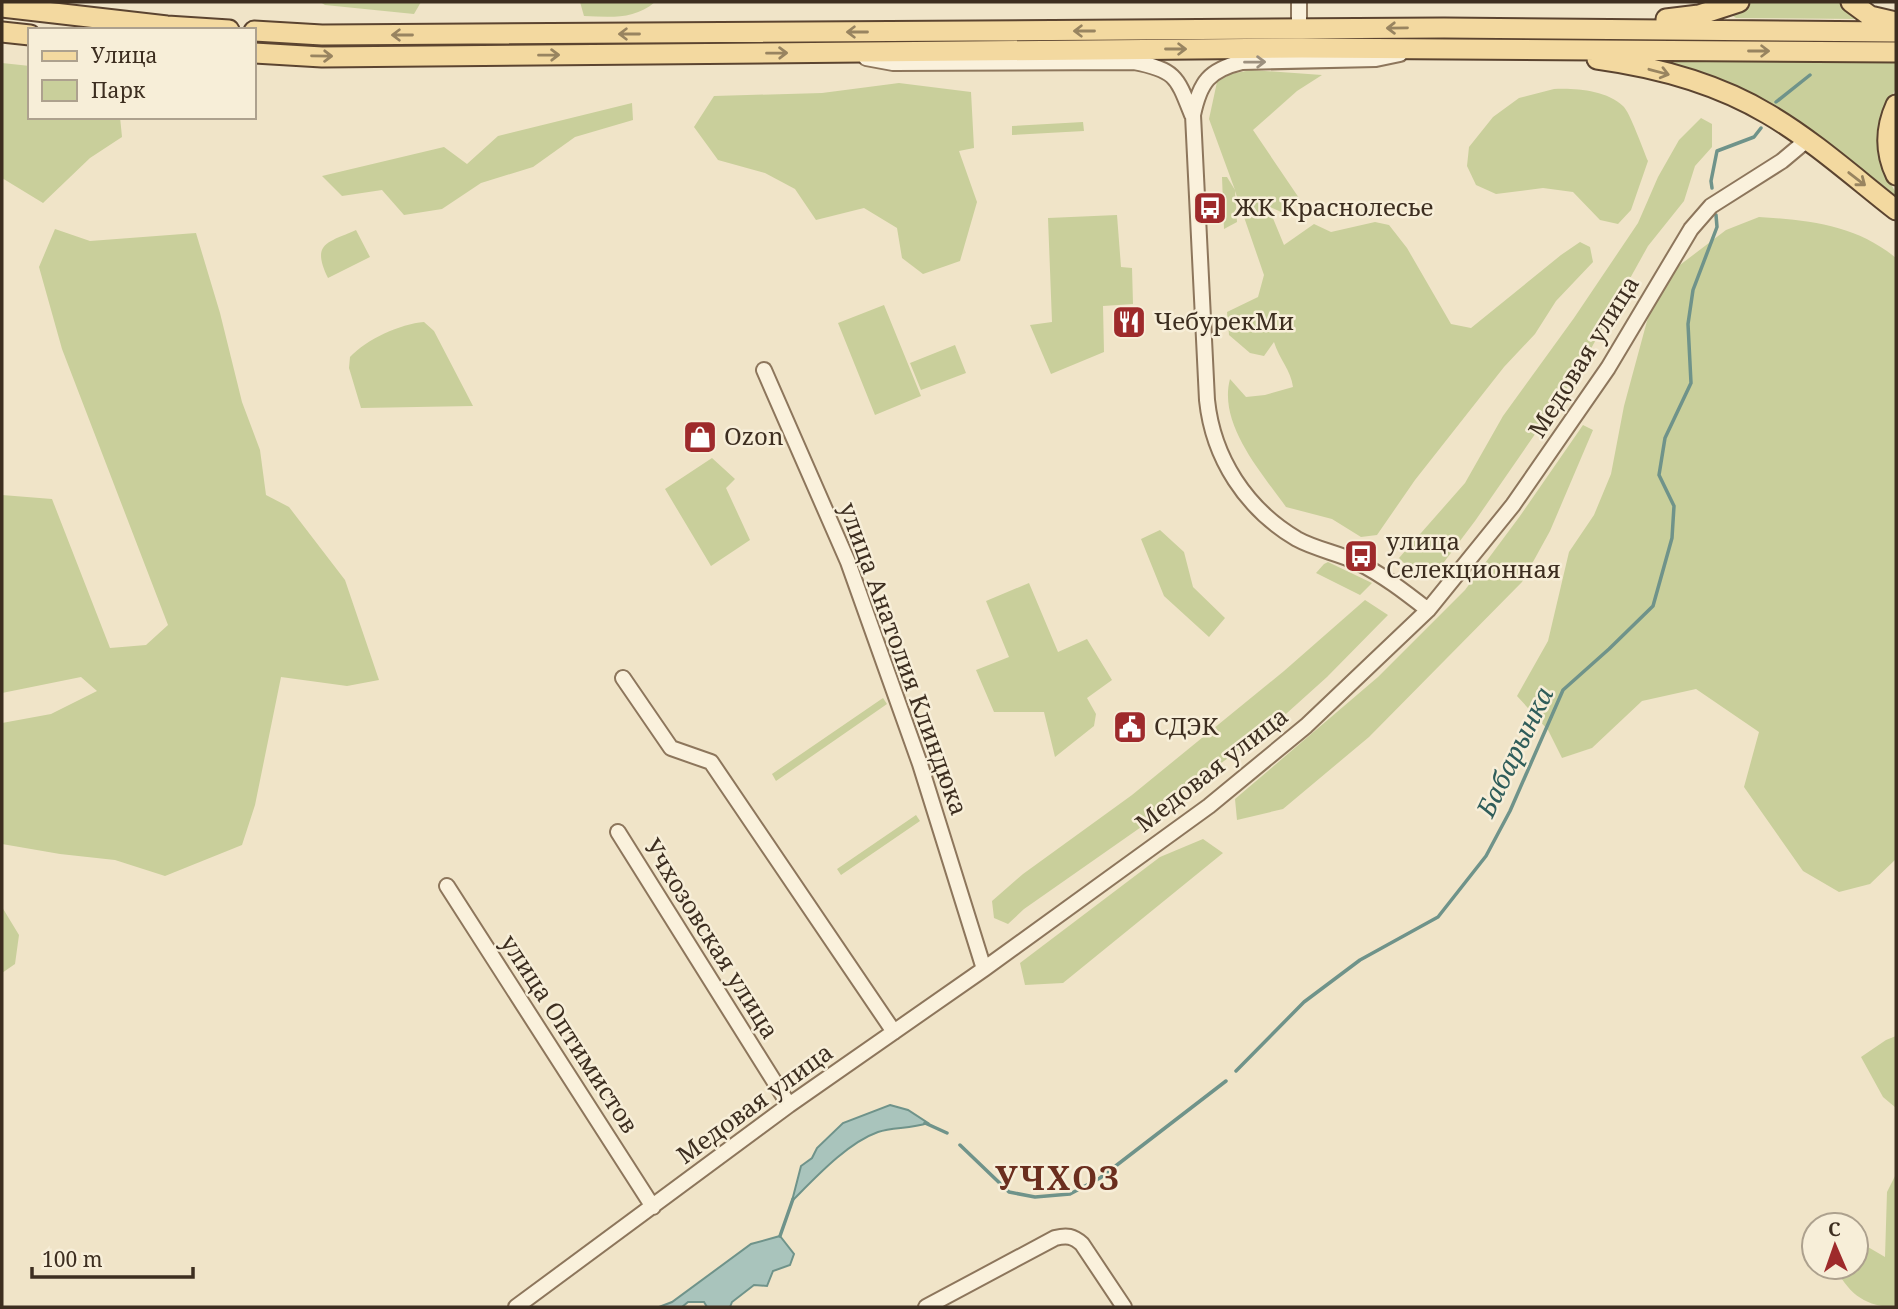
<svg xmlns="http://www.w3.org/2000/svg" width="1898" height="1309" font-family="'Noto Serif',serif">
  <rect width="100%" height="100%" fill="#f0e4c8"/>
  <path fill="#c9cf9b" d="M320 2H421L414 14 325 5Z
    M580 2H655C634 20 610 17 584 16Z
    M1753 2H1841L1857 19 1736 18 1730 14Z
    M1665 59 1896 60V88L1882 116 1878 139 1883 170 1896 193V199L1782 111 1765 102 1666 63Z
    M2 63 30 66V117H120L122 137 90 158 43 203 2 178Z
    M1251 70 1322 75 1297 91 1253 130 1299 198 1288 215 1268 206 1284 245 1314 224 1331 232 1375 222 1389 225 1407 248 1451 324 1471 328 1561 255 1580 242 1590 247 1593 262 1556 301 1535 334 1504 367 1415 480 1377 535 1361 537 1332 519 1286 507C1261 472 1218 424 1230 379L1246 397 1265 395 1293 387C1291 370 1279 359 1274 342L1264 356 1250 353 1229 335 1227 312 1258 297 1264 275 1235 191 1237 222 1224 229 1222 177H1227L1235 190 1209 119 1217 82 1231 74Z
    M899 83 971 92 974 148 959 151 977 202 960 261 923 274 902 258 897 228 864 208 816 220 795 189 765 173 718 160 694 127 714 96 822 93Z
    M1554 89C1575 88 1606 90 1623 106 1630 112 1643 150 1648 161L1631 210 1618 224 1600 220 1573 192 1543 188 1496 194 1476 185 1467 166 1469 147 1493 117 1519 98Z
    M632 103 633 120 575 137 533 167 481 183 442 209 404 215 382 190 342 196 322 176 444 147 467 164 498 136Z
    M1701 118 1712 124V147L1695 166 1684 201 1648 246 1578 372 1475 521 1432 578 1413 572 1399 558 1465 483 1503 416 1574 318 1638 223 1658 177 1679 140Z
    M1083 122 1084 131 1012 135V126Z
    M1117 215 1121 267 1132 268 1133 304 1103 306 1104 352 1051 374 1030 325 1052 322 1048 218Z
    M1759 217C1809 220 1856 225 1896 258V859L1870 884 1839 892 1803 871 1744 787 1759 732 1696 689 1642 701 1592 748 1562 758 1548 730 1517 696 1548 641 1569 552 1594 515 1611 474 1624 406 1647 321 1657 292 1672 271 1726 230Z
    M55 229 90 241 196 233 220 313 242 402 260 450 266 495 289 507 345 580 379 680 347 686 281 677 255 805 242 845 165 876 115 860 60 854 2 844V723L51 714 97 691 81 677 2 693V495L52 499 110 648 146 645 168 625 62 349 39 267Z
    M356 230 370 257 328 278C311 243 327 243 356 230Z
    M884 305 921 396 875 415 838 323Z
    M424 322 434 331 473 406 361 408 349 368 350 357C367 339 400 324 424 322Z
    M955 345 966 373 921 390 910 363Z
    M1583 425 1593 430 1550 531 1522 582 1369 737 1283 809 1237 820 1235 799 1378 677 1465 590 1520 516Z
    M712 458 735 479 726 488 750 540 711 566 665 489Z
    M1160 530 1184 552 1193 587 1225 618 1209 637 1164 596 1141 539Z
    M1328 562 1372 583 1360 595 1316 573 1324 564Z
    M1029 583 1058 652 1087 639 1112 680 1087 698 1096 714 1094 726 1055 757 1044 712H994L976 670 1009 657 986 601Z
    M1365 600 1388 615 1327 677 1277 722 1190 786 1164 811 1024 909 1008 924 994 918 992 901 1023 874 1132 795 1284 671Z
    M883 698 887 704 776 781 772 774Z
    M916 815 920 821 841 875 837 869Z
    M1203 839 1223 853 1063 983 1025 985 1020 963 1160 857Z
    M2 907 19 935 15 964 2 973Z
    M1896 1036V1108L1883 1097 1861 1057 1886 1040Z
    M1896 1174V1307C1865 1307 1849 1294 1835 1267H1856V1240L1885 1257 1887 1192Z"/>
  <path fill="#a9c4bc" stroke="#6f938a" stroke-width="2" d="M890 1105 908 1110 928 1123C910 1129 893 1127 878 1132 847 1143 815 1178 792 1201L801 1166 812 1158 817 1148 843 1123Z
    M780 1236 794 1254 790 1265 773 1271 767 1286 754 1285 732 1302 730 1307H707L704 1302H688L682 1307H659L672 1302 751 1244Z"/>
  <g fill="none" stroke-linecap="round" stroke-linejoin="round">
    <path stroke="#6f938a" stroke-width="3.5" d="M1776 102 1810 75
      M1712 188 1711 181 1717 151 1754 137 1761 128
      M1236 1071 1304 1002 1360 960 1438 917 1486 856 1510 811 1563 690 1609 649 1653 606 1672 538 1674 506 1659 475 1665 438 1691 383 1688 324 1693 290 1717 227 1716 215
      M925 1123 947 1133
      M960 1145 1009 1192 1035 1197 1070 1194 1100 1178 1226 1081
      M780 1236 793 1199"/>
    <g stroke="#8d765c" stroke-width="18">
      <path id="minor" d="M1299 29V2
        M1400 54 1376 59 1242 62C1209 70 1200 82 1193 115L1207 400C1213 458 1246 509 1297 539 1315 549 1338 553 1357 562 1383 575 1405 592 1428 610
        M866 58 893 63 1134 62C1176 70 1177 77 1192 115
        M764 370 848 562 920 764 984 969
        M623 678 671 748 711 762 894 1032
        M618 832 789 1105
        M447 886 653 1207
        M516 1307 789 1105 984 969 1209 806 1306 726 1428 610 1513 505 1608 368 1691 229 1711 206 1782 161 1807 140
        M926 1307 1055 1238C1067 1235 1073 1236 1082 1244L1124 1307"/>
    </g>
    <g stroke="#5b4430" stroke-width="23">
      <path id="major" d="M1851 2 1870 16 1896 22
        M2 7 167 26 229 30
        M1666 19 1699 15 1739 2
        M254 31 322 35 1444 28 1896 32
        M2 32 30 35
        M254 53 322 57 1302 48 1896 52
        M1597 59C1655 67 1718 84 1768 114 1814 141 1855 178 1896 210
        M1896 105C1885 129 1885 152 1896 175"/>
    </g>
    <use href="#minor" stroke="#faf1dc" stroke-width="14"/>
    <use href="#major" stroke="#f3d9a0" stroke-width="19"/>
  </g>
  <defs><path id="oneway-shaft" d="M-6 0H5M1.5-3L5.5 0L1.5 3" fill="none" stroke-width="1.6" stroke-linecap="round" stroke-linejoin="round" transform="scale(1.75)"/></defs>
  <g stroke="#988460">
    <use href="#oneway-shaft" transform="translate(1397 28) rotate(179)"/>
    <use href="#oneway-shaft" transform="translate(1084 31) rotate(180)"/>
    <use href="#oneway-shaft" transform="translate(857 32) rotate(180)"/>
    <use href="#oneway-shaft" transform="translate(629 34) rotate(180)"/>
    <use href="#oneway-shaft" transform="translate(402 35) rotate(180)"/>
    <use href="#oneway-shaft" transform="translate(1176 49)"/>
    <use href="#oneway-shaft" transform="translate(1759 51)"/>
    <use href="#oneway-shaft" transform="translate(777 53) rotate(-1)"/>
    <use href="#oneway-shaft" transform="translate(549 55) rotate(-1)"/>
    <use href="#oneway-shaft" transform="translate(322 56) rotate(1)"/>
    <use href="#oneway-shaft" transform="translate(1659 72) rotate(15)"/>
    <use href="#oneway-shaft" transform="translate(1857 179) rotate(38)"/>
  </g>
  <use stroke="#9c907e" href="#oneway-shaft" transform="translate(1255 62) rotate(-1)"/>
  <defs>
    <g id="bus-square" transform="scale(1.75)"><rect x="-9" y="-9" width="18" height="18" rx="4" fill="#9e2a2b" stroke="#f7eed8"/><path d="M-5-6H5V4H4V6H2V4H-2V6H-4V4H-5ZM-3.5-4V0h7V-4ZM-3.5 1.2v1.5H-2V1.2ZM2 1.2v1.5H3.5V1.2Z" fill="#fff"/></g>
    <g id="restaurant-square" transform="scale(1.75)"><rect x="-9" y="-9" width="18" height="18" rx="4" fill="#9e2a2b" stroke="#f7eed8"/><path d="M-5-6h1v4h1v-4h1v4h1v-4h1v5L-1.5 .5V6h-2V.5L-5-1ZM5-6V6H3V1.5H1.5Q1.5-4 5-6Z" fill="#fff"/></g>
    <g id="shop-square" transform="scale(1.75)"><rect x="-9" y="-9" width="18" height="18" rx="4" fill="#9e2a2b" stroke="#f7eed8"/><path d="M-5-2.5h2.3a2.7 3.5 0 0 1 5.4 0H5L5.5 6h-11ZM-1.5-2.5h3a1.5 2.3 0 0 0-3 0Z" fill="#fff"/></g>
    <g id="civic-square" transform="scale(1.75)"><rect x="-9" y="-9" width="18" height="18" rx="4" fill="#9e2a2b" stroke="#f7eed8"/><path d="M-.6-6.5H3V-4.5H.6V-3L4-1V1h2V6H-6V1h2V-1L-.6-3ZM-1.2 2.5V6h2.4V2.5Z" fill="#fff"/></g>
  </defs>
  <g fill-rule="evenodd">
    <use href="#bus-square" x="1210" y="208"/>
    <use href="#restaurant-square" x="1129" y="322"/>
    <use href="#shop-square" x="700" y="437"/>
    <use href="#bus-square" x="1361" y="556"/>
    <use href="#civic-square" x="1130" y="727"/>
  </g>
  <g text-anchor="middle" stroke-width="5" stroke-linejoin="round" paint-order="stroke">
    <g font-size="24" fill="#3d2e20" stroke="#f7eed8" text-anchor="start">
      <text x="1234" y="216">ЖК Краснолесье</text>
      <text x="1154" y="330">ЧебурекМи</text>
      <text x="724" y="445">Ozon</text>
      <text x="1386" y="550">улица<tspan x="1386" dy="28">Селекционная</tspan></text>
      <text x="1154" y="735">СДЭК</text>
    </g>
    <g font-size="24" fill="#3d2e20" stroke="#f7eed8">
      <text transform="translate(1584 357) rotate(-58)" y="8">Медовая улица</text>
      <text transform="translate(903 659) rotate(70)" y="8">улица Анатолия Клиндюка</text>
      <text transform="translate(1212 770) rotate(-38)" y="8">Медовая улица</text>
      <text transform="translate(711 939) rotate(58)" y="8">Учхозовская улица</text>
      <text transform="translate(569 1034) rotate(57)" y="8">улица Оптимистов</text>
      <text transform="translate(755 1104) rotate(-36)" y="8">Медовая улица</text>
    </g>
    <g font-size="26" font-style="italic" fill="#2f5d5a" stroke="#f7eed8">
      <text transform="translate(1515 752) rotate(-64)" y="9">Бабарынка</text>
    </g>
    <g font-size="32" font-weight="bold" letter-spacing="2" fill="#6b2e1e" stroke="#f7eed8">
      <text x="1058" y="1190">УЧХОЗ</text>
    </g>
  </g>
  <rect width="1898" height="1309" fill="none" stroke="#3d2e20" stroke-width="7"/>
  <rect x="28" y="28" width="228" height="91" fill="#f7eed8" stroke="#ada18e" stroke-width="2"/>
  <rect x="42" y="51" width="35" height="10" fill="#f3d9a0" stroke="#ada18e" stroke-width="2"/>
  <text x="91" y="63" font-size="21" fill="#3d2e20">Улица</text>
  <rect x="42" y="80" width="35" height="21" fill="#c9cf9b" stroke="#ada18e" stroke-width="2"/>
  <text x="91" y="98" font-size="21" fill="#3d2e20">Парк</text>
  <g transform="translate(1835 1246) rotate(358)"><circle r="33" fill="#f7eed8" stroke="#ada18e" stroke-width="2"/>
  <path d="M0-5L12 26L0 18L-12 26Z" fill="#9e2a2b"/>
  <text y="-10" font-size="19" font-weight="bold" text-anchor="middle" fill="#3d2e20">С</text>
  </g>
  <path d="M32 1267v10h161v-10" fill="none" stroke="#3d2e20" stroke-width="3.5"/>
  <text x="42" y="1267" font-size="21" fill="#3d2e20" stroke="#f7eed8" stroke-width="5" paint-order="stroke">100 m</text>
</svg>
